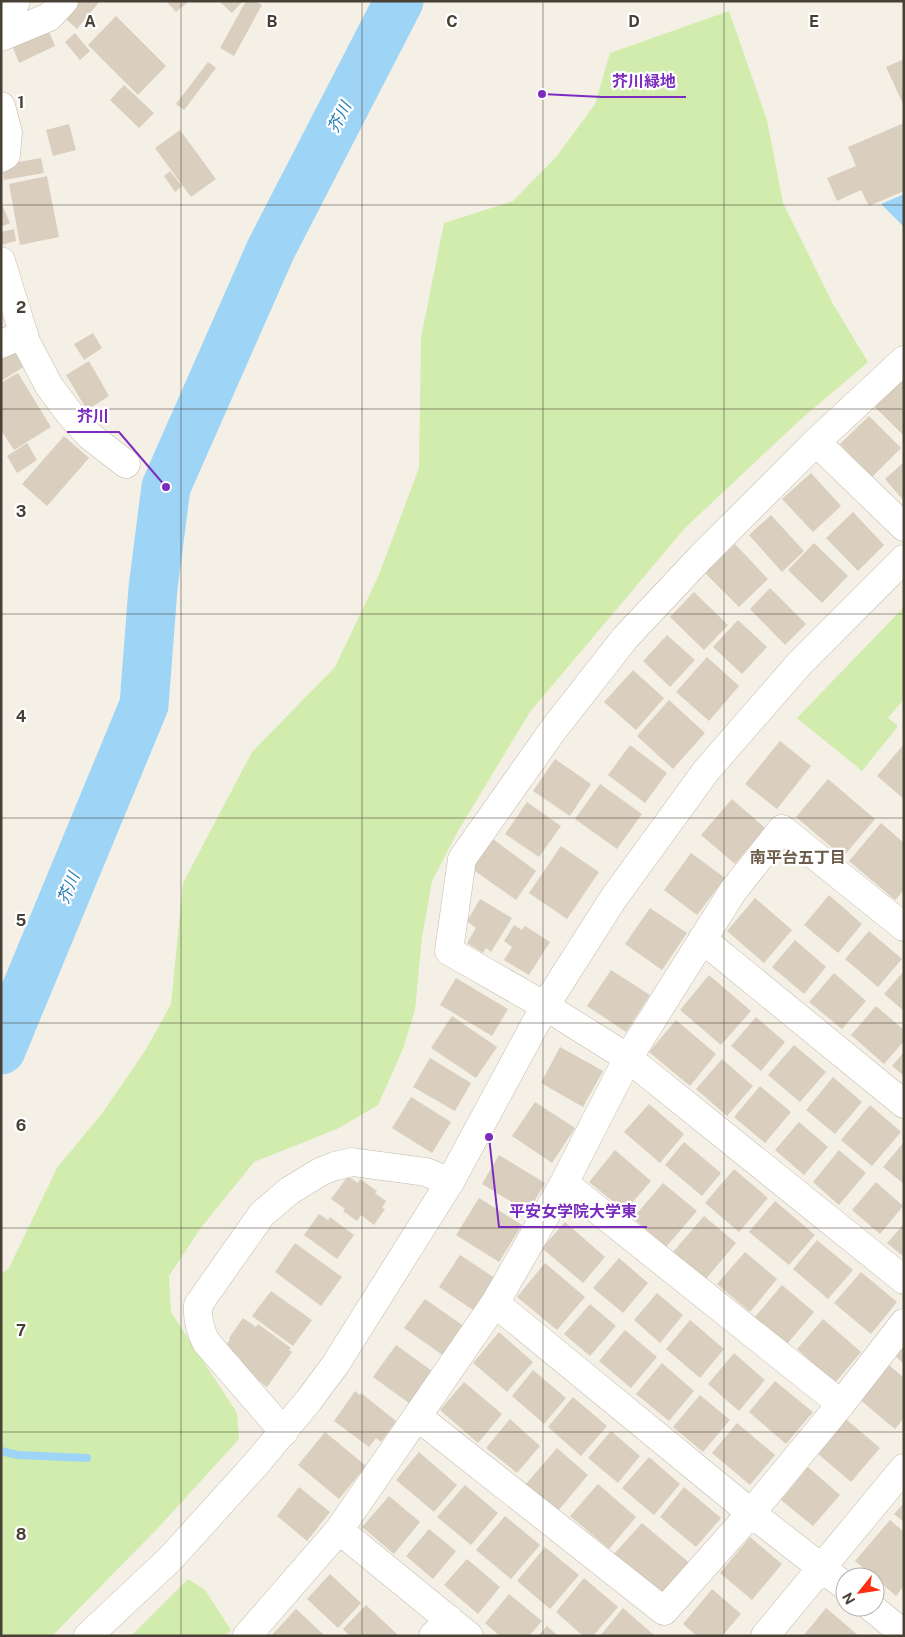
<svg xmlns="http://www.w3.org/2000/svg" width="905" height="1637" font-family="'Public Sans','Noto Sans JP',sans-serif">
  <rect width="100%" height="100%" fill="#f4f0e6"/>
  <path fill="#d1ecac" d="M729 11 767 120 783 203 833 304 868 362 800 420 685 528 530 712 458 831 432 881 422 937 415 1010 403 1049 378 1105 337 1129 254 1162 200 1229 169 1276 171 1312 237 1413 239 1439 158 1528 52 1636H1V1274L9 1268 57 1168 103 1112 145 1051 171 1004 183 883 252 752 335 667 378 577 419 468 421 338 444 223 513 201 557 156 595 104 610 53Z
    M904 607V699L888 718 898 726 862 771 797 718Z
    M188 1579 205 1590 231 1630 225 1636H131Z"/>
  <path fill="#9ed5f6" d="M904 194V227L881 204Z"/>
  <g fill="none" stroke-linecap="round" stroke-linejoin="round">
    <path stroke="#9ed5f6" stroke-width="8" d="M1 1451 18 1455 87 1458"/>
    <path stroke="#9ed5f6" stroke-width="49" d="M1 1050 144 705 153 588 166 487 271 249 399 1"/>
  </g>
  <path fill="#dacebe" d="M77 1H100L77 29 64 17Z
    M166 1H189L176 12Z
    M219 1H243L232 13Z
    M246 1H255L262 5 234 56 220 48Z
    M116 16 166 66 138 95 88 45Z
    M47 27 55 46 19 63 11 43Z
    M75 33 90 51 80 60 65 42Z
    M904 59V106L886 67Z
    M208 62 216 68 184 110 176 104Z
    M124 85 154 113 139 128 110 100Z
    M904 123V191L869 206 861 190 837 201 827 178 856 166 848 147Z
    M69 124 76 150 53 156 46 130Z
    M180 130 216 179 191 197 155 148Z
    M41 158 44 173 4 180 2 165Z
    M170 171 182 186 175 192 164 176Z
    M47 176 59 237 20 245 9 184Z
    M1 202 10 223 1 227Z
    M14 229 16 241 1 245V232Z
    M93 333 102 348 84 360 74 344Z
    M17 342 30 363 1 381V352Z
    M89 361 109 396 87 410 66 375Z
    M18 373 51 427 14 450 1 430V383Z
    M901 380 904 383V436L874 406Z
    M869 416 901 448 872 477 840 444Z
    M64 436 89 458 47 506 22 484Z
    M27 443 37 460 17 473 7 456Z
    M904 462V501L885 479Z
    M811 473 841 506 813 532 782 499Z
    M853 512 884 545 858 571 826 538Z
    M771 515 804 551 782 572 749 535Z
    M814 543 848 576 822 603 788 570Z
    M735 544 768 579 739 607 705 573Z
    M770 588 806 624 785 645 750 609Z
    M694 592 728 625 704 650 670 617Z
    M738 620 767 647 742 674 713 647Z
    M667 635 695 660 670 687 643 661Z
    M707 657 739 686 709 721 676 692Z
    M633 670 664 698 636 730 604 702Z
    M669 700 705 733 673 769 637 736Z
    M780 741 811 766 777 809 745 784Z
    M904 744V799L877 776Z
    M630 745 667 773 645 803 608 775Z
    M555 759 591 784 570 816 533 791Z
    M828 779 875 819 843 857 796 817Z
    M600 784 642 814 617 849 575 819Z
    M732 799 765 828 735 864 701 835Z
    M527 802 561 826 539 857 505 834Z
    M881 823 904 843V890L895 900 849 861Z
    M493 839 536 871 516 900 472 869Z
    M561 846 599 872 567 919 529 893Z
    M691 853 725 878 697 915 664 890Z
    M829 895 862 924 838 953 804 925Z
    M755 898 792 930 764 963 727 931Z
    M480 899 512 918 491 952 486 948 483 953 467 943 476 928 467 921Z
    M650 908 687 933 662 970 625 944Z
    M514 925 522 930 525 926 550 942 529 975 504 960 512 947 504 941Z
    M869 931 902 959 878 987 845 959Z
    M795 940 826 967 804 994 772 967Z
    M611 970 650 995 626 1032 587 1006Z
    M904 971V1011L884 994Z
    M834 973 866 1001 842 1029 809 1002Z
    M709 975 751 1011 721 1045 680 1010Z
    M456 978 508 1009 492 1036 440 1005Z
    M876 1006 904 1030V1041L884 1064 851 1035Z
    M452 1016 497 1047 476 1078 431 1048Z
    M756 1017 785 1042 761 1071 731 1046Z
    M676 1020 716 1054 690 1086 649 1052Z
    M794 1045 826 1072 800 1102 768 1075Z
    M560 1047 603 1071 583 1107 541 1083Z
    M904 1052V1076L892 1066Z
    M430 1058 471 1083 455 1111 413 1087Z
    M722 1059 753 1086 727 1116 696 1089Z
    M833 1077 862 1102 835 1134 806 1110Z
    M760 1086 791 1112 765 1143 734 1117Z
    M411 1097 451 1122 432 1153 392 1128Z
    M535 1102 575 1128 552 1163 512 1136Z
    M649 1104 684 1134 660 1163 624 1132Z
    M870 1105 901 1132 872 1166 841 1140Z
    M799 1122 828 1147 804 1175 775 1150Z
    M684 1142 721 1173 702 1196 665 1165Z
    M904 1142V1184L883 1167Z
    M615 1150 651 1181 625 1211 589 1182Z
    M839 1150 866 1173 839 1205 813 1182Z
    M499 1155 545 1183 528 1212 482 1184Z
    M734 1169 768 1198 739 1232 705 1203Z
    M348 1176 358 1183 360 1179 377 1191 375 1193 386 1201 382 1208 385 1209 374 1225 361 1215 357 1221 343 1211 345 1209 331 1199Z
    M876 1182 903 1206 880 1234 852 1210Z
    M663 1183 697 1211 666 1247 633 1218Z
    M479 1198 522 1225 499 1262 456 1235Z
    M775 1201 815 1235 789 1265 749 1232Z
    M319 1214 328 1220 330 1217 354 1235 337 1259 304 1235Z
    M704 1216 736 1243 705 1280 673 1252Z
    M565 1222 605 1257 583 1283 542 1248Z
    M904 1224V1257L887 1243Z
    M817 1240 853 1270 828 1299 793 1269Z
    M295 1243 342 1277 321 1306 275 1272Z
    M745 1252 777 1279 750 1312 717 1284Z
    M460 1255 495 1278 473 1310 439 1287Z
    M619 1258 648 1283 623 1313 593 1288Z
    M545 1263 585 1297 557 1330 517 1297Z
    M861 1272 897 1302 871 1334 834 1303Z
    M782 1285 814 1312 787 1344 755 1317Z
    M271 1291 312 1320 293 1346 252 1316Z
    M657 1293 683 1315 660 1343 634 1320Z
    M425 1299 465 1327 444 1356 404 1328Z
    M590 1304 616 1326 590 1356 564 1334Z
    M243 1318 256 1327 258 1324 291 1348 289 1350 292 1352 267 1387 251 1375 252 1373 236 1362 240 1358 225 1347 230 1339 229 1338Z
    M823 1319 861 1352 835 1383 797 1349Z
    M690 1320 724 1349 700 1378 666 1349Z
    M625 1330 657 1357 631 1388 599 1361Z
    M499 1332 533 1362 507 1392 473 1363Z
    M904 1341V1364L893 1354Z
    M396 1345 436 1374 413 1406 373 1377Z
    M734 1353 765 1380 739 1411 708 1384Z
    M662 1363 694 1391 669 1421 636 1394Z
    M889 1365 904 1378V1418L895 1429 859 1399Z
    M533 1370 566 1398 544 1424 512 1396Z
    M775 1381 813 1412 786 1444 749 1412Z
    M464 1382 502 1414 478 1443 440 1410Z
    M355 1391 360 1395 361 1393 396 1421 381 1442 376 1438 369 1447 334 1421Z
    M700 1395 730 1420 703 1452 673 1427Z
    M573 1397 607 1426 581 1456 548 1427Z
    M840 1414 880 1448 851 1482 811 1448Z
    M510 1419 540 1446 517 1473 486 1448Z
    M737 1423 775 1455 750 1485 712 1453Z
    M611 1431 640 1456 618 1483 588 1458Z
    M325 1432 366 1466 339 1499 298 1465Z
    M557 1448 588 1475 558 1511 526 1484Z
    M419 1452 457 1485 434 1512 396 1480Z
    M649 1457 680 1484 654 1515 622 1488Z
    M808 1467 840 1495 813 1526 781 1500Z
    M598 1484 636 1517 609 1549 570 1516Z
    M465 1485 498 1513 471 1545 437 1517Z
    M299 1487 330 1512 307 1541 277 1516Z
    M684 1487 721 1518 696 1547 660 1517Z
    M389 1496 420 1522 394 1554 362 1527Z
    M904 1503V1522L894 1514Z
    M505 1516 540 1545 511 1579 476 1550Z
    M890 1520 904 1532V1586L896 1596 855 1561Z
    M642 1523 692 1565 664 1598 613 1555Z
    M429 1529 456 1551 433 1579 406 1556Z
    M750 1537 782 1564 752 1600 720 1573Z
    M545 1547 579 1575 550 1609 517 1581Z
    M467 1559 500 1587 478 1614 444 1585Z
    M330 1574 361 1603 338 1628 307 1599Z
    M584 1578 618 1607 593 1636H583L556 1612Z
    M712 1589 741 1614 722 1636H697L683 1624Z
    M509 1594 542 1621 529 1636H500L485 1623Z
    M366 1605 399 1636H350L343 1629Z
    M623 1608 655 1636H600Z
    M826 1608 859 1636H803Z
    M296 1609 325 1636H271Z
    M547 1626 558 1636H538Z"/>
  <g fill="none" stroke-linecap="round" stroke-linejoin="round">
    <g stroke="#c4baab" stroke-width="29">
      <path id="minor" d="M1 36 16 1
        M1 37 49 17 64 1
        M1 106 8 133 6 155 1 158
        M1 261 26 342 49 386 70 414 90 436 126 464
        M1 344 24 334
        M904 360 816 442 701 557 625 638 553 730 462 859 449 951 545 1006 628 1058 904 1280
        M816 442 904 527
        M702 939 904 1104
        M564 1183 841 1404
        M495 1303 751 1513 845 1586
        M418 1417 664 1611 751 1513 841 1404 904 1323
        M284 1432 206 1342C200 1330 197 1319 198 1305L262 1214 289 1191 322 1171 335 1166 352 1162 426 1172 450 1182
        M339 1530 469 1636
        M871 1607 904 1634
        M88 1636 170 1559 256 1464 309 1400 335 1365 450 1182 545 1006 613 899 706 771 800 663 904 559
        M247 1636 339 1530 495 1303 564 1183 628 1058 733 891 782 829 904 927
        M433 1636 449 1619
        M765 1636 904 1468"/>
    </g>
    <use href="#minor" stroke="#fff" stroke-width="28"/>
  </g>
  <path fill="none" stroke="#484035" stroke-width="1" stroke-opacity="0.55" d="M181 1V1636M362 1V1636M543 1V1636M724 1V1636M1 205H904M1 409H904M1 614H904M1 818H904M1 1023H904M1 1228H904M1 1432H904"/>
  <g text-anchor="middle" stroke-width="4.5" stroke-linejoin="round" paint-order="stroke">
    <g font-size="16" font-style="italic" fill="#247cb4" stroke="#fff">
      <text transform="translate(339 117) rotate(-63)" y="6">芥川</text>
      <text transform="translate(68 888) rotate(-68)" y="6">芥川</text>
    </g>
    <g font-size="16" font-weight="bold" fill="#6c5d4b" stroke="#fff">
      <text x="798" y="863">南平台五丁目</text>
    </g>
  </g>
  <g font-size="16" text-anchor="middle" font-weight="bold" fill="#484035" stroke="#fff" stroke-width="4.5" stroke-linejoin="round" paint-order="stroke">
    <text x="90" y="27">A</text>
    <text x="272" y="27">B</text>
    <text x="452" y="27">C</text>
    <text x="634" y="27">D</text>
    <text x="814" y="27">E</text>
    <text x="21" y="108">1</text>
    <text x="21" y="313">2</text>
    <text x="21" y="517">3</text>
    <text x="21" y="722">4</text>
    <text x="21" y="926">5</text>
    <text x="21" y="1131">6</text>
    <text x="21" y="1336">7</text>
    <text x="21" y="1540">8</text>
  </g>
  <path fill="none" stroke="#7b2cbf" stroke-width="2" d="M542 94L602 97H686M166 487L119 432H67M489 1137L499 1227H647"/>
  <g fill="#7b2cbf" stroke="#fff" stroke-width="2">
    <circle cx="542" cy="94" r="5"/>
    <circle cx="166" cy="487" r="5"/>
    <circle cx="489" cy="1137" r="5"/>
  </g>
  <g font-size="16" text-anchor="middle" font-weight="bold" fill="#7b2cbf" stroke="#fff" stroke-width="4.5" stroke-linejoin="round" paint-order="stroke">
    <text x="644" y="87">芥川緑地</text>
    <text x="93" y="422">芥川</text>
    <text x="573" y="1217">平安女学院大学東</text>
  </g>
  <rect width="905" height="1637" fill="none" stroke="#484035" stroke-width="5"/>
  <g transform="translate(860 1592) rotate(240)"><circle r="24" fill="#ffffff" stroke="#b6b3ae"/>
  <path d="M0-4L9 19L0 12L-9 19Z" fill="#ff2e13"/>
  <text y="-8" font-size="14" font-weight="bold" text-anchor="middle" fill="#484035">N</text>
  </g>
</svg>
